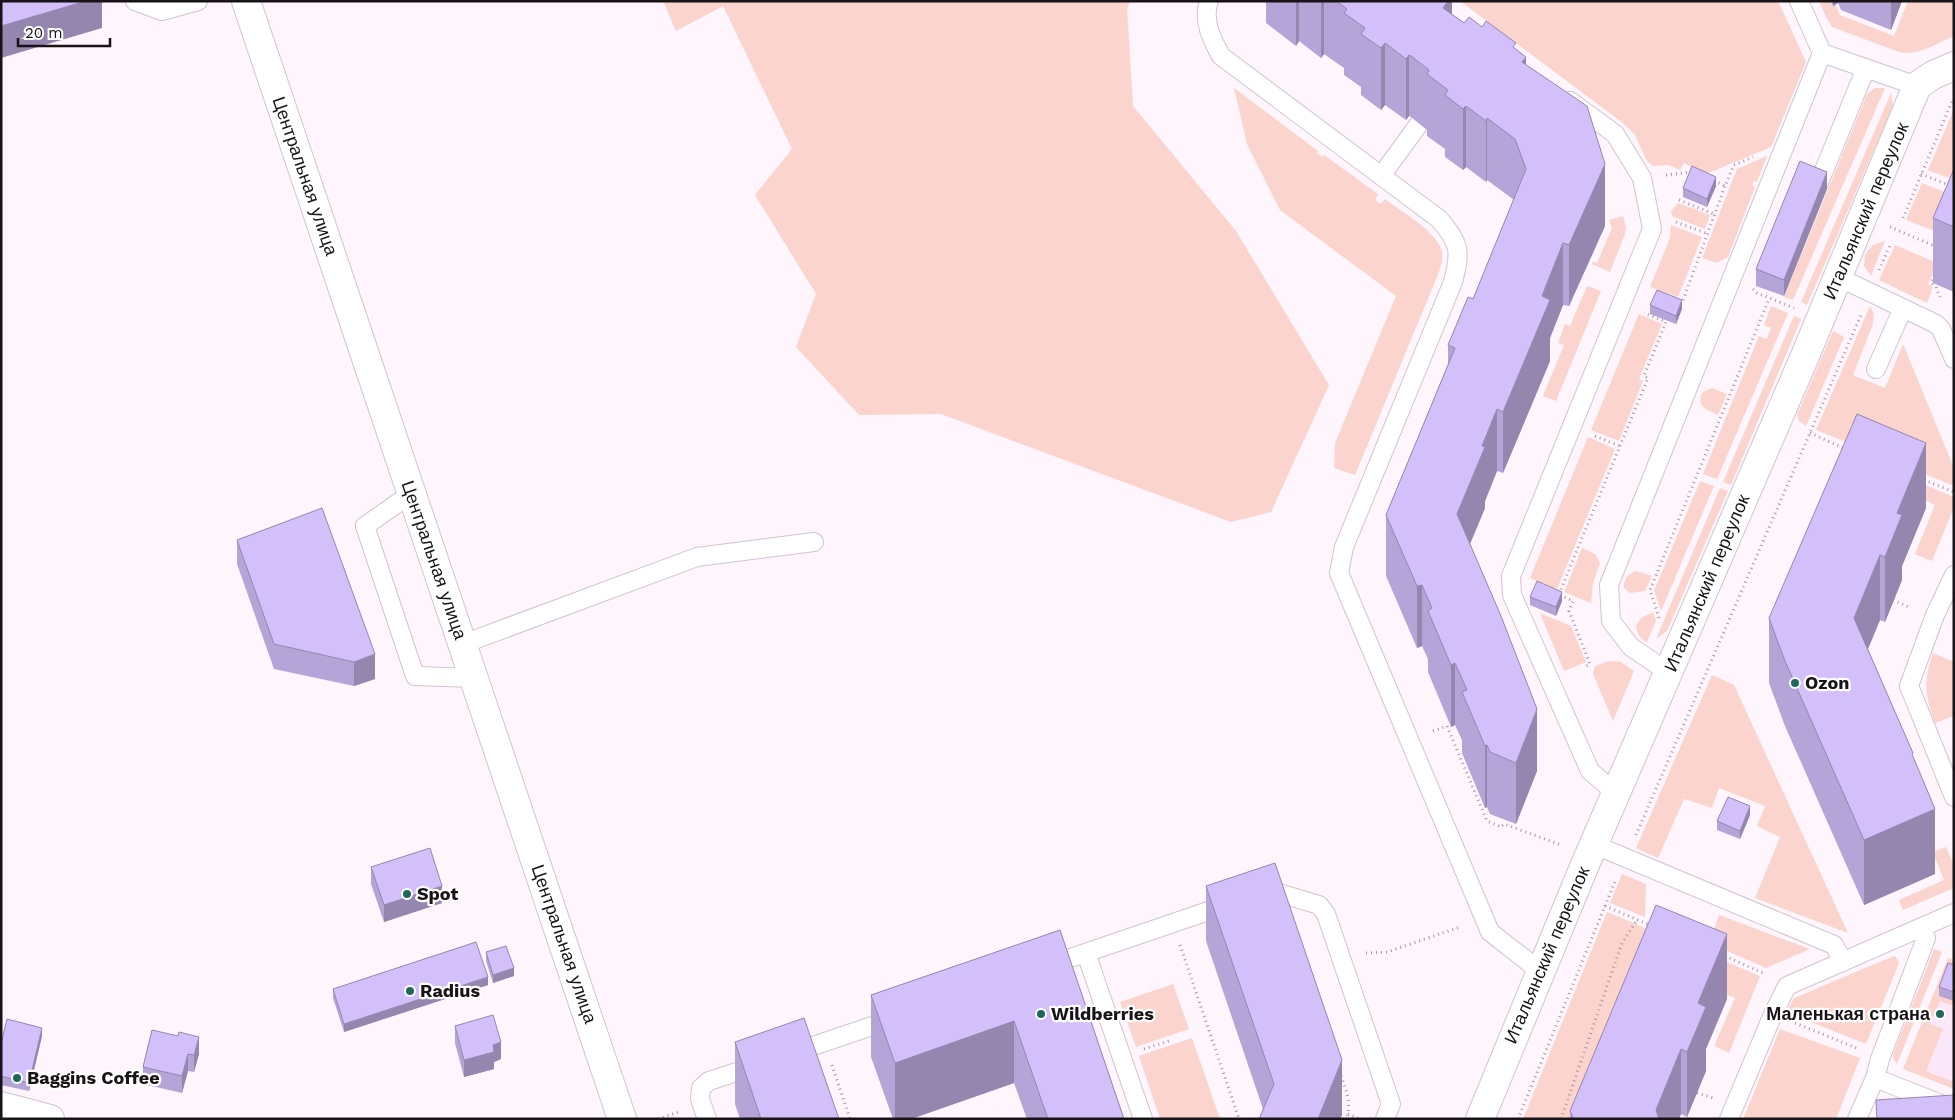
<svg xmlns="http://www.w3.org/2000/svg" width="1955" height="1120" font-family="'Work Sans',sans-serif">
  <rect width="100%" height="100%" fill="#fff5fd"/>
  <path fill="#fae8f8" d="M1954 962V1084L1905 1066Z"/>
  <path fill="#fbd4cd" d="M663 1H1131L1127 8 1133 106 1236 231 1329 385 1271 512 1231 522 941 414 859 415 796 347 816 294 755 195 792 149 723 6 676 31Z
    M1460 1H1778L1806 62 1771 147 1706 174 1684 163 1680 170 1668 165 1653 166 1647 161 1635 135 1623 123Z
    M1819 1H1834L1840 15 1894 36 1908 1H1954V36C1938 43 1916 57 1899 52L1832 27 1828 21Z
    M1234 88 1318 151 1317 153 1322 157 1324 155 1378 194 1375 200 1381 204 1385 199C1401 212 1439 232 1442 253 1443 260 1441 266 1439 272L1355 475 1334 468 1335 443 1396 296 1280 210 1247 144Z
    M1875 88H1885L1793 300 1784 297 1867 94Z
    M1891 93 1893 106 1807 305 1801 302Z
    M1954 109V180L1928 170Z
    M1767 156 1757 182 1754 181 1752 185 1755 187 1728 257 1717 263 1702 258 1737 169Z
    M1922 183 1954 196 1948 236 1906 220Z
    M1678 203 1710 215 1705 229 1672 216 1671 211Z
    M1623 216 1626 228 1625 234 1610 272 1592 264V262L1597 263 1612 228 1609 220Z
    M1671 225 1702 237 1678 297 1650 287 1670 238Z
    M1885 241 1871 276 1864 266 1865 254 1873 245Z
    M1895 245 1937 263 1928 284 1933 287 1927 303 1879 280Z
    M1587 286 1601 291 1556 401 1543 396 1564 345 1558 343 1565 324 1570 326Z
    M1771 306 1788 313 1717 479 1703 474 1759 336 1767 339 1771 328 1764 325Z
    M1870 306 1874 314 1873 324 1853 375 1885 388 1903 344 1954 468V486L1816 430Z
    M1639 314 1662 324 1639 379 1643 381 1619 441 1591 430Z
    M1794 316 1801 319 1731 485 1723 482Z
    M1833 331 1844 337 1806 426 1799 421 1797 415Z
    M1712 388 1727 394 1718 415C1707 410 1695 406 1703 392Z
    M1588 437 1615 449 1557 589 1530 578Z
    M1897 473 1954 497V507L1932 561 1915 554 1935 505 1887 483Z
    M1700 481 1714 486 1661 611 1654 591Z
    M1720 488 1728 491 1667 631 1656 639Z
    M1582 548 1595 554 1600 563 1593 583 1591 603 1564 592Z
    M1636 571 1652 576 1645 591 1630 593 1624 588C1623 581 1628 573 1636 571Z
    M1653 612 1656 621 1647 642C1640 639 1637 634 1636 626L1641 618Z
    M1540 613 1571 626 1586 662 1564 671Z
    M1933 653 1954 662V716L1935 723C1925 696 1923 681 1933 653Z
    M1609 661 1621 662 1634 671 1613 721 1593 674 1595 666Z
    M1712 675 1734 685 1848 933 1755 898 1780 837 1757 826 1765 806 1719 788 1712 808 1684 799 1658 858 1636 848Z
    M1946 847 1954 865V888L1903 910 1899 900 1944 880 1933 852Z
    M1622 874 1646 884 1645 917 1610 903Z
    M1607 912 1760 976 1729 1053 1714 1046 1735 998 1651 963 1588 1119H1523Z
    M1719 915 1810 949 1766 968 1709 943Z
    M1934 949 1942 952 1897 1064 1893 1058 1894 1052Z
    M1894 956 1897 958 1899 963 1866 1044 1786 1012 1794 998Z
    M1948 958 1954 960V1006L1940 1001 1930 1024 1943 1029 1926 1071 1954 1082V1089L1903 1069Z
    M1173 984 1189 1029 1136 1047 1120 1002Z
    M1780 1029 1860 1058 1836 1119H1743Z
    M1192 1038 1220 1119H1160L1139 1056Z"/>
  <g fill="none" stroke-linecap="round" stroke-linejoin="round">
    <g stroke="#d0c4cf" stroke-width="20">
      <path id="service" d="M135 1 162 11 198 1
        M1209 1C1202 20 1212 40 1221 56L1439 219C1460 243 1461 251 1453 282L1344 547 1339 573 1490 932 1540 971
        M1822 53 1917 86
        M1570 101 1615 134 1642 178 1652 229 1511 576 1512 595 1590 771 1617 794
        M1381 176 1419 124
        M1818 185 1866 68
        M1838 277 1936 324 1941 329 1954 359
        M1876 369 1903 308
        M412 493 365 526 415 676 474 678
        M1954 575 1935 615 1909 686 1954 797
        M463 644 697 557 814 542
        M1668 672 1631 647 1611 621 1609 585 1822 53 1799 1
        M1595 845 1834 945 1843 962
        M1263 892 1269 890 1319 905 1326 914 1391 1104 1385 1119
        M1086 953 1143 1119
        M1047 966 1229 904
        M792 1053 893 1019
        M1875 1078 1954 1109
        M707 1119 700 1099 701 1088 709 1081 758 1065
        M1729 1119 1773 1014 1787 986 1954 913
        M1857 1119 1875 1078 1880 1059 1926 938 1922 927"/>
    </g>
    <g stroke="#d0c4cf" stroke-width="30">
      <path id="minor" d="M1 1106 50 1119
        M1480 1119 1584 867 1805 356 1917 86 1933 75 1954 66"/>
    </g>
    <g stroke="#d0c4cf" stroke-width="30">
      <path id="tertiary" d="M246 1 622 1119"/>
    </g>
    <path stroke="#a199a0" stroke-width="3" stroke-dasharray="1 4" stroke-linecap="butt" d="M1921 174 1954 187
      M1666 175 1692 172
      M1714 181 1725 186 1734 165 1753 157
      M1679 200 1714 214
      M1903 218 1953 99
      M1676 222 1708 234
      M1890 227 1937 247
      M1879 270 1891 243
      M1934 275 1931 283 1936 287 1940 297
      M1753 289 1757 293 1794 308
      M1680 303H1682L1725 186
      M1810 433 1846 449
      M1595 436 1620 446
      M1924 480 1954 492
      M1559 594 1648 378 1644 376 1666 322 1644 313
      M1560 595 1573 601 1569 611 1590 664 1586 666
      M1893 600 1911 608
      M1659 618 1650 590 1769 299
      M1433 731 1447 726 1487 821 1501 827 1504 824 1561 845
      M1636 835 1861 315
      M1605 906 1650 925
      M1180 945 1239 1119
      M1366 953 1387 952 1460 927
      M1725 956 1765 974
      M1795 1023 1859 1049
      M1144 1049 1172 1040
      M832 1065 850 1119
      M1341 1076C1346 1090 1352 1104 1346 1119
      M1697 1093 1713 1098
      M1348 1114 1360 1119
      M658 1119 679 1112
      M1518 1119 1616 879
      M1561 1119 1622 943 1637 920"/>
    <use href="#service" stroke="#fff" stroke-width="18"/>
    <use href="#minor" stroke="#fff" stroke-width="28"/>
    <use href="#tertiary" stroke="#fff" stroke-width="28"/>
  </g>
  <path fill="#b5a4d7" d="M1266 1H1452V14L1464 23 1516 49 1526 65 1605 226 1569 306 1563 305 1550 338V361L1503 473 1497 471 1485 501V508L1470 544 1537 771 1516 824 1490 814 1487 807 1485 808 1462 753V740L1455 725 1451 727 1428 672V659L1422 646 1417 648 1386 576V515L1448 365V345L1473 299 1514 200 1487 180 1486 182 1466 167 1463 170 1445 157V149L1427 136V130L1411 117 1409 116 1406 120 1385 105 1381 110 1361 95V87L1344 75V68L1324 54 1321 58 1299 41 1296 46 1266 23Z
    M1831 1H1902L1891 30 1841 10 1838 3 1833 6Z
    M1954 169V292L1933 283V218Z
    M1716 186 1707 207 1683 197V188Z
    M1827 189 1784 296 1756 286V269Z
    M1650 305 1682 309 1676 324 1650 314Z
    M1926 508 1902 566V580L1885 622 1880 620 1868 649 1913 757 1935 874 1864 905 1785 726 1769 683V618Z
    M237 540 375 679 354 686 274 669 237 564Z
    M1530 597 1562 601 1556 616 1530 605Z
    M1750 815 1740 839 1717 830V821Z
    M371 867 442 903 384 922 371 884Z
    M1206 886 1342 1115 1340 1119H1259L1263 1109 1206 941Z
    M1060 930 1124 1119H1027L1014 1083 911 1119H893L871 1057V995Z
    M486 952 514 976 493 983 486 961Z
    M1954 965V1001L1939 996V987Z
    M488 985 344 1032 333 998V989Z
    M1727 999 1706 1049V1071L1687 1117 1681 1114 1679 1119H1570V1111Z
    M455 1026 501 1059 494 1062V1069L464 1077 455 1043Z
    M152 1030 199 1054 194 1072 188 1071 182 1093 143 1084V1067Z
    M42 1036 29 1091 1 1085V1044Z
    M735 1042 839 1119H740L735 1104Z"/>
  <path fill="#9486af" d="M86 1H102V28L1 58V26Z
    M1296 1H1299V41L1296 46Z
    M1321 1H1324V54L1321 58Z
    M1448 1H1452V57L1443 8Z
    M1833 1H1838V3L1833 6Z
    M1891 1H1902L1891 30Z
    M1385 43V105L1381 110V48Z
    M1409 55V116L1406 120V59Z
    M1526 57V118L1522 62Z
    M1466 106V167L1463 170V109Z
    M1487 118V180L1486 182V121Z
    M1605 164V226L1569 306V245Z
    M1827 172V189L1784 296V280Z
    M1716 177V186L1707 207V199Z
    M1563 243V305L1550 338V361L1503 473V412L1542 296Z
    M1682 300V309L1676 324V316Z
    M1497 409V471L1485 501V508L1457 575V514L1482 446Z
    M1926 443V508L1902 566V580L1885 622V557L1897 513Z
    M1880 555V620L1854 682V618Z
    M1422 585V646L1417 648V586Z
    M1562 592V601L1556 616V607Z
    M375 654V679L354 686V662Z
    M1455 663V725L1451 727V665Z
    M1537 709V771L1516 824V763Z
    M1487 745V807L1485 808V746Z
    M1750 806V815L1740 839V831Z
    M1935 809V874L1864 905V840Z
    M442 886V903L384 922V905Z
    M1727 934V999L1706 1049V1071L1687 1117V1052L1698 1003Z
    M514 968V976L493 983V975Z
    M488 977V985L344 1032V1024Z
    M1014 1021V1083L911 1119H895V1063Z
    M42 1028V1036L29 1091V1083Z
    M199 1037V1054L194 1072V1055Z
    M501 1042V1059L494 1062V1069L464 1077V1060L493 1045Z
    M1681 1049V1114L1679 1119H1656V1110Z
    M188 1054V1071L182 1093V1076Z
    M1342 1060V1115L1340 1119H1318Z"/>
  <path fill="#d3bffa" stroke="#9486af" d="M1 1H86L1 26Z
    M1336 1H1448L1443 8 1464 23 1469 17 1482 27 1486 21 1516 43 1513 47 1526 57 1522 62 1587 106 1605 164 1569 245 1563 243 1542 296 1550 300 1503 412 1497 409 1482 446 1485 447 1457 514 1501 616 1537 709 1516 763 1490 752 1487 745 1485 746 1462 692 1467 690 1455 663 1451 665 1428 611 1432 608 1422 585 1417 586 1386 515 1455 348 1448 345 1468 297 1473 299 1526 169 1515 139 1487 118 1486 121 1466 106 1463 109 1445 95 1448 90 1427 74 1429 70 1411 56 1409 55 1406 59 1385 43 1381 48 1361 34 1365 28 1344 13 1347 9Z
    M1800 161 1827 172 1784 280 1756 269Z
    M1692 166 1716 177 1707 199 1683 188Z
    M1954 169V227L1933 218Z
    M1657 290 1682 300 1676 316 1650 305Z
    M1857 414 1926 443 1897 513 1902 515 1885 557 1880 555 1854 618 1913 753 1912 754 1935 809 1864 840 1785 661 1769 618Z
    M322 508 375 654 354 662 274 644 237 540Z
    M1537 581 1562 592 1556 607 1530 597Z
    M1728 797 1750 806 1740 831 1717 821Z
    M430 848 442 886 384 905 371 867Z
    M1275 863 1342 1060 1318 1119H1259L1274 1084 1206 886Z
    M1656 905 1727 934 1698 1003 1706 1007 1687 1052 1681 1049 1656 1110 1659 1119H1574L1570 1111Z
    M1060 930 1124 1119H1048L1014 1021 895 1063 871 995Z
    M476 942 488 977 344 1024 333 989Z
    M506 946 514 968 493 975 486 952Z
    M1948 963 1954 965V992L1939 987Z
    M493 1015 501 1042 493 1045 494 1052 464 1060 455 1026Z
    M804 1018 839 1119H761L735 1042Z
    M7 1019 42 1028 29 1083 1 1076V1044Z
    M152 1030 178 1036 179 1032 199 1037 194 1055 188 1054 182 1076 143 1067Z
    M1954 1095V1119H1877L1876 1100Z"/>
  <g fill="#1f675d" stroke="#fff" stroke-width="2">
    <circle cx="1795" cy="683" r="5"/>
    <circle cx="407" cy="894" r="5"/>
    <circle cx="410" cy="991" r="5"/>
    <circle cx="1041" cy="1014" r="5"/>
    <circle cx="1940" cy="1014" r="5"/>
    <circle cx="17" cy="1078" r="5"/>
  </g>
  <g text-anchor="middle" stroke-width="4.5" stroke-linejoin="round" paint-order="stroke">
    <g font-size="18" fill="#171317" stroke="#fff">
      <text transform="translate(305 176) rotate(71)" y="6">Центральная улица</text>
      <text transform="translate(1866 211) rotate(-67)" y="6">Итальянский переулок</text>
      <text transform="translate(434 560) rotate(71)" y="6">Центральная улица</text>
      <text transform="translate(1707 583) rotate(-67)" y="6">Итальянский переулок</text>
      <text transform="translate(564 944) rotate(71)" y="6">Центральная улица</text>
      <text transform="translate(1547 955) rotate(-67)" y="6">Итальянский переулок</text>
    </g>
    <g font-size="18" font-weight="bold" fill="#171317" stroke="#fff" text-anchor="start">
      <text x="1805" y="689">Ozon</text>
      <text x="417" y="900">Spot</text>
      <text x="420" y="997">Radius</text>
      <text x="1051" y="1020">Wildberries</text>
      <text x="1930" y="1020" text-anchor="end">Маленькая страна</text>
      <text x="27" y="1084">Baggins Coffee</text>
    </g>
  </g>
  <rect width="1955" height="1120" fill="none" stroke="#171317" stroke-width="5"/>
  <path d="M18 38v8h92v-8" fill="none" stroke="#171317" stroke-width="2.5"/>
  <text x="25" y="38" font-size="15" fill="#171317" stroke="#ffffff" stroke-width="4" paint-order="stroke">20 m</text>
</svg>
